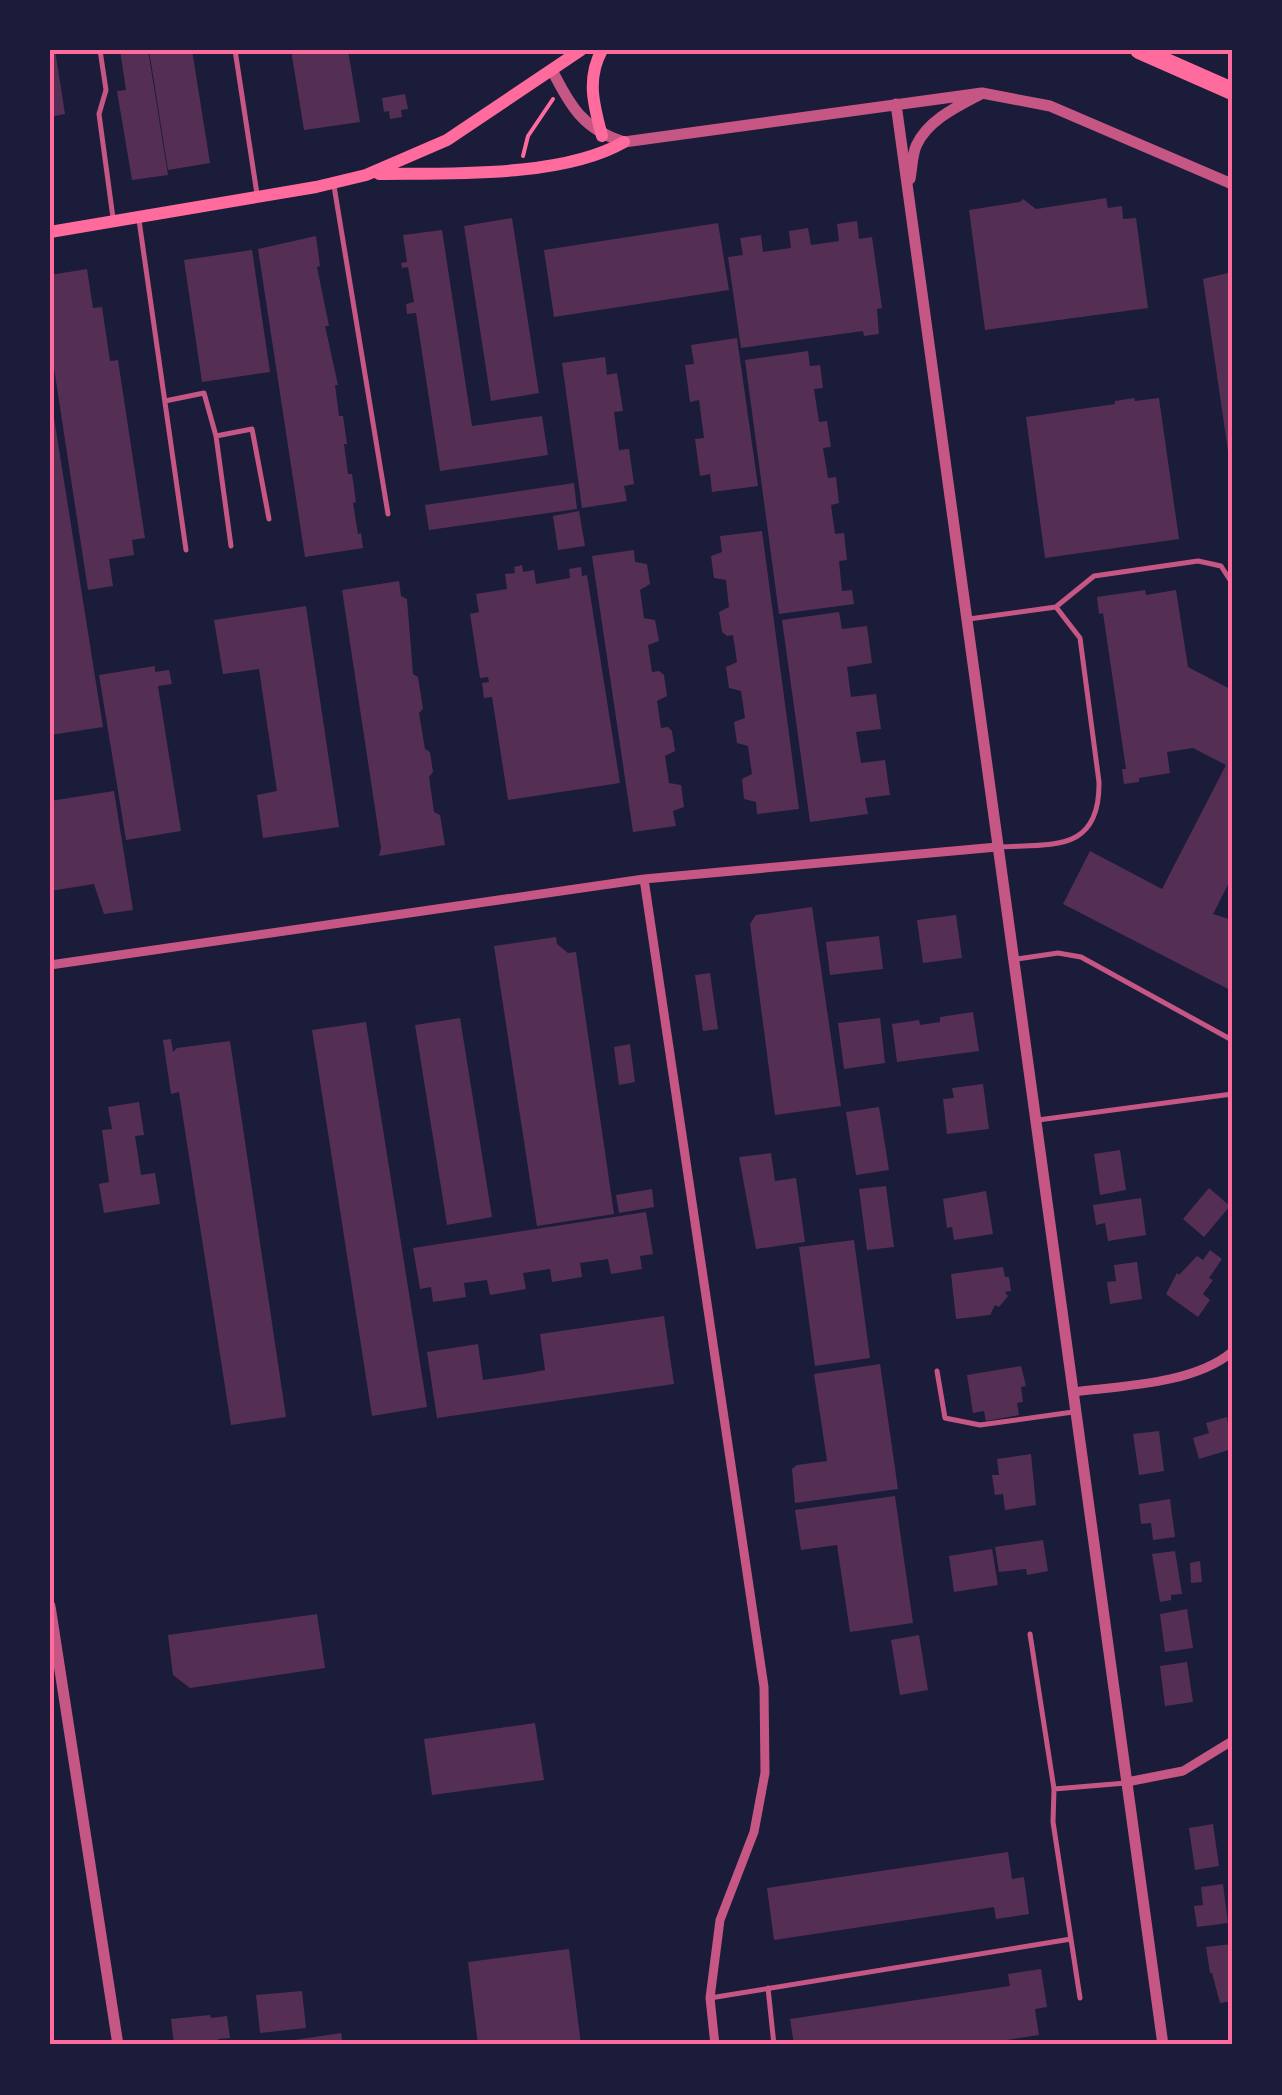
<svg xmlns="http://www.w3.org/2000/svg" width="1282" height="2095" font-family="Karla,sans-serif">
  <rect width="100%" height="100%" fill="#1b1b3a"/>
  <path fill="#542f53" d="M50 50H55L65 114 50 117Z
    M120 50H148L168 175 132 180 117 91 126 90Z
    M149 50H192L210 163 168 170Z
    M291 50H348L360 122 304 130Z
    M405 94 408 109 401 110 402 117 390 119 389 111 384 112 382 98Z
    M1106 198 1108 208 1122 206 1123 219 1136 218 1148 308 985 330 969 210 1020 202 1023 199 1036 209Z
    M512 218 539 393 491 401 464 226Z
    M857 221 859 239 872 237 882 308 877 309 879 334 864 336 863 331 741 348 728 257 743 255 740 238 761 235 763 252 791 248 789 231 808 228 811 245 839 241 837 224Z
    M718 223 729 290 554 317 544 250Z
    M442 230 472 426 542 416 548 455 440 471 416 313 407 314 406 304 414 302 408 267 402 268 401 263 407 262 403 235Z
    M316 236 320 266 317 267 329 326H325L338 385H335L339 416H343L347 444H344L348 474H352L356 502 353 503 358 534 361 533 363 548 305 557 258 249Z
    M252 250 270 372 202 382 184 260Z
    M87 269 93 308 102 307 110 361 118 360 145 538 132 540 134 555 109 559 113 586 88 590 50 342V275Z
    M1232 272V465H1230L1203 279Z
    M737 338 758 486 712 492 710 474 700 476 695 439 704 438 699 400 690 402 685 365 694 364 691 345Z
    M808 351 810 366 820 365 823 388 814 389 819 422 827 421 831 447 823 448 828 478 836 477 839 503 831 505 835 534 844 533 847 560 839 561 842 591 852 590 854 604 779 614 745 360Z
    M605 357 607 375 617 373 623 411 614 412 619 450 629 449 634 484 624 486 627 501 582 508 562 363Z
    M1134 398 1135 401 1159 398 1179 539 1045 558 1026 417 1115 404V401Z
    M52 405 103 727 50 735V406Z
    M574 483 577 509 429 530 425 505Z
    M579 511 585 546 558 550 553 516Z
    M762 531 799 809 757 814 756 802 744 799 742 779 752 774 748 746 737 743 734 722 745 718 741 691 729 688 726 667 737 662 733 635 727 636 722 632 719 612 729 607 726 580 714 578 711 556 722 552 720 536Z
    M634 550 635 562 647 564 650 584 640 590 644 618 655 620 659 641 648 645 652 672 659 671 664 675 667 696 657 701 661 728 668 727 672 731 675 751 665 756 669 783 681 785 684 807 673 811 676 826 633 832 592 556Z
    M522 565 523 572 534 570 536 584 570 578 569 569 581 567 582 576 587 575 620 783 508 800 492 697 484 698 482 683 489 682 488 677 480 678 470 614 479 612 476 594 507 589 505 574 515 573 514 567Z
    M399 581 401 596 407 599 413 674 418 677 423 709 419 713 425 749 430 752 433 772 429 777 434 812 440 815 445 845 379 856 381 848 342 590Z
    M1145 590 1146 595 1176 590 1188 667 1232 690V877L1213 914 1232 920V991L1063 904 1090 851 1162 889 1226 765 1193 748 1167 752 1170 773 1139 778V782L1124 784 1122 769H1126L1103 613 1099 614 1097 597Z
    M306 606 339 827 263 838 257 795 277 791 259 669 223 674 214 620Z
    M839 612 842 629 867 626 872 663 847 667 851 697 876 694 881 729 856 732 861 763 885 760 890 795 865 798 868 814 810 822 782 620Z
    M155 666V672L169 670 172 684 158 686 181 831 126 840 99 675Z
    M114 791 133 910 104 914 94 884 50 891V801Z
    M812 907 841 1106 775 1115 750 924 756 915Z
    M956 915 962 958 923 963 917 920Z
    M879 936 883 969 830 975 826 942Z
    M556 937 557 944 568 953 576 952 614 1214 537 1226 494 946Z
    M710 973 718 1029 703 1031 695 975Z
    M973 1012 979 1051 897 1062 892 1024 919 1020 920 1025 940 1022V1017Z
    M460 1018 492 1217 447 1225 415 1025Z
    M880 1018 885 1063 844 1069 838 1023Z
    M366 1022 427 1407 372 1416 312 1030Z
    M171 1039 173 1052 177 1048 230 1041 286 1417 231 1425 179 1092 171 1094 163 1040Z
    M630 1044 635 1082 619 1085 614 1047Z
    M983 1084 989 1129 947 1134 943 1099 954 1098 952 1088Z
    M139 1102 144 1135 135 1136 141 1175 155 1173 160 1204 104 1213 99 1184 109 1182 102 1130 112 1129 108 1107Z
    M879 1107 889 1170 856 1175 846 1112Z
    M1120 1150 1126 1190 1100 1195 1094 1154Z
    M771 1153 775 1181 796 1178 805 1242 756 1249 739 1157Z
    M886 1186 894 1247 867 1250 859 1189Z
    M1209 1188 1230 1206 1204 1237 1183 1219Z
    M652 1189 654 1207 619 1213 616 1195Z
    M986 1191 993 1234 954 1240 952 1227 947 1228 943 1199Z
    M1141 1198 1146 1235 1108 1241 1105 1223 1096 1225 1093 1205Z
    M646 1212 653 1254 640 1256 642 1269 611 1274 608 1259 580 1263 582 1277 552 1282 550 1269 523 1273 526 1289 490 1295 487 1280 464 1283 466 1297 433 1302 431 1287 420 1289 413 1248Z
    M854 1240 870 1358 815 1366 799 1247Z
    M1210 1250 1222 1259 1209 1278 1213 1280 1203 1294 1210 1300 1198 1317 1166 1294 1177 1273 1179 1275 1197 1256 1203 1260Z
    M1137 1262 1142 1299 1110 1304 1107 1282 1116 1281 1114 1265Z
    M1003 1267 1005 1277H1009L1011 1291 1005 1292 1008 1296 999 1307 995 1305 990 1315 956 1319 951 1274Z
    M664 1316 674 1384 437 1418 427 1352 478 1344 483 1380 524 1374 545 1370 540 1334Z
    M880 1364 898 1489 795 1503 792 1469 797 1465 827 1461 814 1374Z
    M1021 1366 1026 1386 1021 1387 1023 1402 1017 1403 1019 1415 986 1421 984 1411 973 1413 967 1375Z
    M1227 1417 1232 1449 1199 1459 1193 1438 1209 1433 1206 1423Z
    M1159 1431 1164 1471 1139 1475 1133 1434Z
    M1031 1454 1036 1505 1005 1510 1003 1494 995 1495 992 1475H999L997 1459Z
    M895 1496 913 1623 850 1632 837 1545 801 1550 795 1510Z
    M1170 1499 1175 1537 1153 1540 1151 1523 1141 1524 1139 1504Z
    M1043 1540 1048 1571 1027 1575 1026 1569 999 1572 995 1547Z
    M992 1549 998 1585 954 1592 949 1556Z
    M1175 1551 1182 1594 1171 1595V1600L1160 1602 1152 1554Z
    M1200 1561 1202 1582 1191 1583 1190 1563Z
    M1187 1609 1193 1648 1165 1652 1160 1614Z
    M317 1614 325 1668 190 1688 173 1675 168 1635Z
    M919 1635 928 1690 900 1695 891 1640Z
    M1187 1662 1193 1702 1165 1706 1160 1666Z
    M535 1723 544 1780 432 1795 424 1739Z
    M1213 1824 1219 1866 1195 1870 1189 1828Z
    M1008 1852 1012 1879 1024 1877 1029 1914 996 1919 994 1907 774 1940 767 1888Z
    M1223 1884 1228 1923 1197 1927 1194 1906 1203 1905 1201 1887Z
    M1232 1944V2001L1220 2003 1212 1973H1210L1206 1947Z
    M569 1949 581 2045H478L468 1962Z
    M1041 1969 1047 2007 1035 2009 1039 2035 975 2045H794L790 2019 1010 1986 1008 1974Z
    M302 1991 306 2028 260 2033 256 1995Z
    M210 2015 211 2018 227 2016 230 2038 218 2039V2043L174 2045 171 2019Z
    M341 2033 343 2045H274V2043Z"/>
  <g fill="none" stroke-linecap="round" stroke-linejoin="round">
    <path stroke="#ff6b9d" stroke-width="4" d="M523 156 528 136 553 99"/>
    <path stroke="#c65784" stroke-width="5" d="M100 50 106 90 99 114 113 218
      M235 50 257 194
      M334 186 388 514
      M139 220 186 550
      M165 401 204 393 216 436 231 546
      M216 436 252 429 269 519
      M1057 606 1094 576 1198 561 1221 566 1232 583
      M969 619 1056 607 1080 638 1099 782C1100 852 1054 844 1000 847
      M1017 959 1058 953 1081 957 1232 1040
      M1038 1120 1232 1094
      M937 1371 945 1418 980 1425 1073 1412
      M1030 1634 1054 1789 1053 1822 1080 1998
      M1054 1789 1126 1783
      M768 1988 774 2045
      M710 1998 1071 1939"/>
    <path stroke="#c65784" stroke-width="9" d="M644 879 764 1687 765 1773 754 1832 720 1920 710 1998 715 2045
      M50 965 644 879 997 847
      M1073 1392C1122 1386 1194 1384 1232 1352
      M1127 1782 1183 1771 1232 1741"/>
    <path stroke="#c65784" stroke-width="11" d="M552 70C570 106 584 130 624 142L982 93 1050 106 1232 184
      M896 104 1163 2045
      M910 179C912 169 912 156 916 146 927 121 956 107 979 95
      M50 1606 118 2045"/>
    <path stroke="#ff6b9d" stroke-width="12" d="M602 50C586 79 594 106 602 136
      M379 174C449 173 562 178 624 142
      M50 232 316 187 366 175 447 140 581 50"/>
    <path stroke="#ff6b9d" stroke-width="18" d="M1139 50 1232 91"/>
  </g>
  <rect width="1282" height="2095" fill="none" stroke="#1b1b3a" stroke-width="105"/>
  <rect x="52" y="52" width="1178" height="1990" fill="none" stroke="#ff6b9d" stroke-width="4"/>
</svg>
